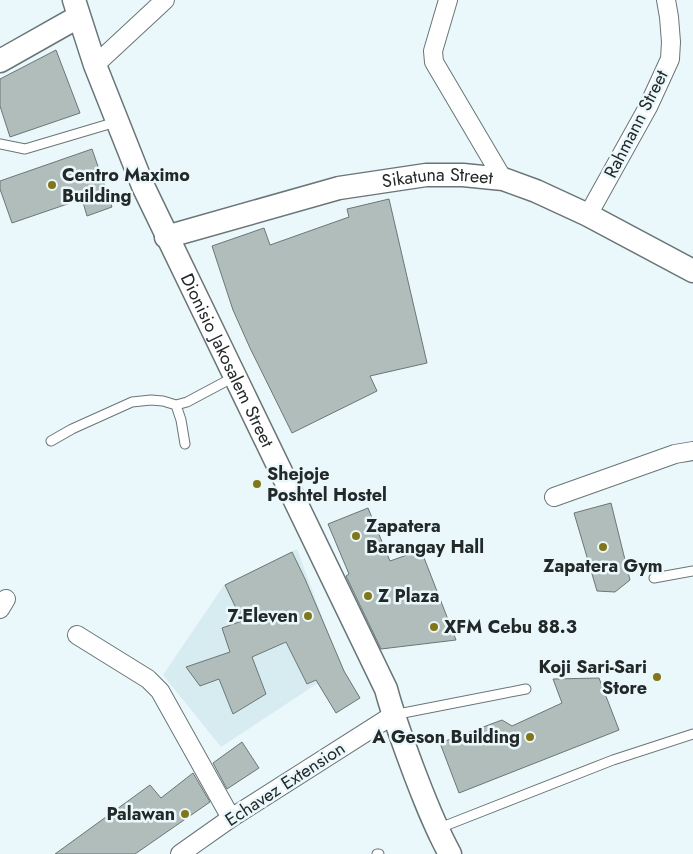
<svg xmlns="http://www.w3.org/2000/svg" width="693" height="854" font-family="Jost,sans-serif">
  <rect width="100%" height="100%" fill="#ebf8fb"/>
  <path fill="#d6ecf1" d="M297 549 341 668 221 747 163 675 224 585Z"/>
  <path fill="#b0bdbb" stroke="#6b7776" d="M56 50 80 113 10 137 0 106V79Z
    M92 149 112 207 87 216 82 199 12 223 0 189V181Z
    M389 199 427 363 370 376 377 391 292 433 250 348 233 310 212 246 264 228 270 245 349 217 347 209Z
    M611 503 630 580 615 592 597 591 574 513Z
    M368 508 390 561 421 550 456 640 381 649 346 576 349 574 328 524Z
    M292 552 305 579 344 671 360 698 336 713 316 680 307 684 286 642 252 657 266 694 233 714 219 679 200 686 186 667 230 652 222 628 242 621 225 585Z
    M599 678 619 730 459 793 440 743 502 720 512 726 562 703 553 679Z
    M242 742 259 768 227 789 213 763Z
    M193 773 210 802 135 854H55L150 785 161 798Z"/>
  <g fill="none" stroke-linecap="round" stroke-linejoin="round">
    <g stroke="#697577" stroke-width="11">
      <path id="service" d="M0 144 25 149 116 122
        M176 405 181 420 185 444
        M51 441 72 429 132 402 151 400 163 401 176 405 187 402 234 377
        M654 578 693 571
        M393 715 526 689
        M437 829 613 760 693 734
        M377 854H379"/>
    </g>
    <g stroke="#697577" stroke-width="20">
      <path id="minor" d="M448 0 433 51 434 62 503 179
        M95 65 165 0
        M588 215 648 107 670 59 671 42 669 17 666 0
        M554 497 675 454 693 451
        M0 609 6 599
        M77 635 148 679 160 691 231 818
        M180 854 231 818 393 715"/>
    </g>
    <g stroke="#697577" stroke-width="25">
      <g id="tertiary">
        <path id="s1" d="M74 0 95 65 143 186 386 689C394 719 405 748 416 777 426 803 436 829 450 854"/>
        <path d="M0 61 78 17"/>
        <path id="s2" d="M166 237 339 188 426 175H463L503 179 536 191 588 215 693 271"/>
      </g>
    </g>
    <use href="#service" stroke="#fff" stroke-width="9"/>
    <use href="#minor" stroke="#fff" stroke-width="18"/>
    <use href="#tertiary" stroke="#fff" stroke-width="22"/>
  </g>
  <g fill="#817619" stroke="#ebf8fb" stroke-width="2">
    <circle cx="52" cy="185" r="5"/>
    <circle cx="257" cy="484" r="5"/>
    <circle cx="356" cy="536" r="5"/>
    <circle cx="603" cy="547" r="5"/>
    <circle cx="368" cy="596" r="5"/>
    <circle cx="308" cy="616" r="5"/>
    <circle cx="434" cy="627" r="5"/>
    <circle cx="657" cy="677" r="5"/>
    <circle cx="530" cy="737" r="5"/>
    <circle cx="185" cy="814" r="5"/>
  </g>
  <g text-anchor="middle" stroke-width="5" stroke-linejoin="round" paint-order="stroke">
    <g font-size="18" fill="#232829" stroke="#ebf8fb">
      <text transform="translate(636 124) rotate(-63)" y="6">Rahmann Street</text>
      <text dy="6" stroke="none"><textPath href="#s2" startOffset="279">Sikatuna Street</textPath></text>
      <text dy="6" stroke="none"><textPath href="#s1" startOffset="392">Dionisio Jakosalem Street</textPath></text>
      <text transform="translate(285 784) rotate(-33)" y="6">Echavez Extension</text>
    </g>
    <g font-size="18" font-weight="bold" fill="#232829" stroke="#ebf8fb" text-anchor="start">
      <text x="62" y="181">Centro Maximo<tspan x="62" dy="21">Building</tspan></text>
      <text x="267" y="480">Shejoje<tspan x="267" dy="21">Poshtel Hostel</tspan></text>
      <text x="366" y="532">Zapatera<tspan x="366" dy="21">Barangay Hall</tspan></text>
      <text x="603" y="572" text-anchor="middle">Zapatera Gym</text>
      <text x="378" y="602">Z Plaza</text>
      <text x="298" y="622" text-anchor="end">7-Eleven</text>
      <text x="444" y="633">XFM Cebu 88.3</text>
      <text x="647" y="673" text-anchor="end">Koji Sari-Sari<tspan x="647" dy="21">Store</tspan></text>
      <text x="520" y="743" text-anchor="end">A Geson Building</text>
      <text x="175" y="820" text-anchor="end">Palawan</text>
    </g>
  </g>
</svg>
